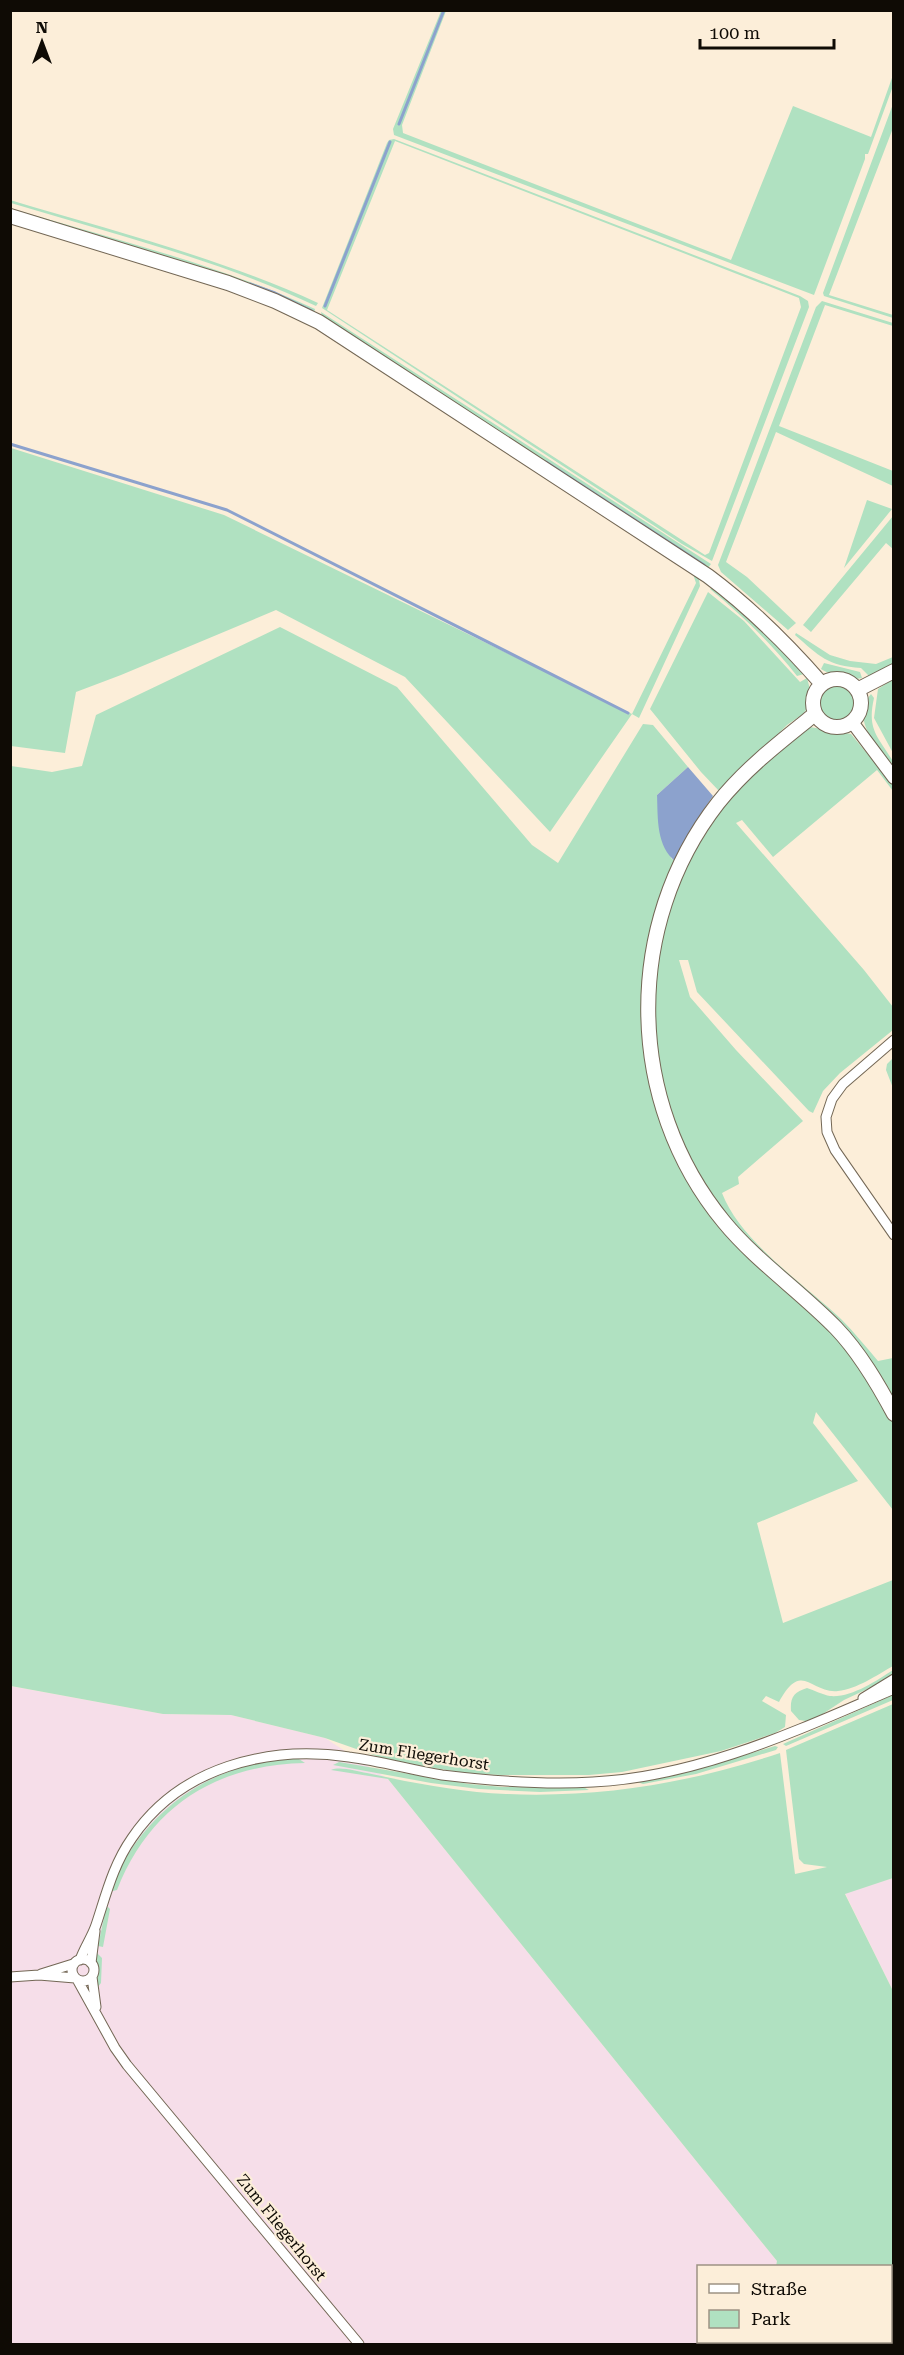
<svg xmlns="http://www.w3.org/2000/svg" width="904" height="2355" font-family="'Roboto Serif',serif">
  <rect width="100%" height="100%" fill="#fceed9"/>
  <path fill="#f6dee9" d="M10 1686 163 1714 231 1715 325 1738 388 1779 777 2261 776 2266H698V2342H764V2344H11Z
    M893 1878V1991L845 1893Z"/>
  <path fill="#b0e1c1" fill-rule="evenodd" d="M441 11H446L402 125 403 133 731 260 793 106 871 137 893 75V86L868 154H865V159L814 295 394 135 393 129Z
    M893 104V128L829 295 893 315V318L824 296 823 293Z
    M394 139 800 296 808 301 809 307 712 561 682 544 322 308 387 143 389 140ZM395 141 799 298 801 307 709 553 705 555 327 310Z
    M10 200C114 231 220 258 318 303L316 306C219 260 113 234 11 203Z
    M10 208C112 239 218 264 315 309L314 313 11 213Z
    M822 301 893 323V326L825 305 779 426 893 471V486L776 432 726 562 747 577 796 623 788 630 721 572 718 565 816 307Z
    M321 312 711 564 708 568 704 567 322 317Z
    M11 448 224 515 632 714 696 583 693 574 698 573 700 586 639 718 632 714 550 832 405 677 276 610 121 675 76 692 65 753 11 746Z
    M867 500 892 509 844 568Z
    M893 516V549L886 543 811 632 803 625Z
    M713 587 780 643 804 674 797 676C771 643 743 616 710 589Z
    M708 592 744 621 800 682 807 678 811 693 806 710 803 714 787 725 720 792 701 772 650 709Z
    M280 627 397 687 532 845 558 863 643 724 653 725 688 767 657 795 671 858 676 862 662 898 646 1042 689 1179 832 1332 853 1358 893 1423V1510L816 1412 813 1423 858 1481 757 1523 783 1623 893 1580V1666C877 1675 857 1689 838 1691 811 1694 802 1659 779 1702L766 1696 762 1701 786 1715 785 1727 775 1733 721 1751 622 1772 589 1775H502L472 1774 409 1764 379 1757 325 1738 231 1715 163 1714 11 1686V766L52 772 82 766 96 715Z
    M796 633 830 655 850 661 876 664 893 657V666L869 676 861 668C828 666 819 656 795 635Z
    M824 663 860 672 862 678C853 681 829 675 821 669Z
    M893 679V753L874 718 878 689Z
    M817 703a19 19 0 1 1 38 0a19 19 0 1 1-38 0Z
    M871 694 874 698C867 729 877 736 893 761L890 765C876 744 850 718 871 694Z
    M810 727 851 734 893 785V791L877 770 773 857 742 820 736 823 864 970 893 1007V1030L840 1073 823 1091 813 1113 809 1111 697 992 688 960H679L690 997 736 1050 803 1121 738 1177 739 1184 722 1193C740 1241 803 1283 841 1319 854 1332 866 1347 878 1361L893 1358V1402L885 1384 731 1223 700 1178 671 1116 658 1069 653 999 661 933 685 867 723 806 769 756Z
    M893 1058V1088L886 1070 887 1064Z
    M893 1670V1677L844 1700 815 1719 806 1721 799 1720 791 1711C790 1697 794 1692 807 1688 814 1690 823 1695 830 1696 851 1698 876 1681 893 1670Z
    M893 1695V1700L786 1746 783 1744Z
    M893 1704V1878L845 1894 893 1991V2344H764V2342H890V2266H776L777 2261 388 1779 331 1770C340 1766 356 1771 367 1773 413 1783 459 1792 506 1794 601 1798 690 1783 780 1753L795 1874 827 1867 804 1864 799 1859 786 1750Z
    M775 1746 778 1747 776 1750 696 1774 643 1784 637 1782 725 1761Z
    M282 1759H299L305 1763C216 1765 150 1806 117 1890L113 1891C112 1879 123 1863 129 1853 165 1797 218 1767 282 1759Z
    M339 1762 469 1784 503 1787 585 1788 589 1790 540 1792 479 1789 431 1783 333 1765Z
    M108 1907 110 1909 103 1947 98 1946 106 1908Z
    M96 1952 102 1958 101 1983 97 1988Z"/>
  <path fill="#8ca2cd" d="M688 767 713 796 698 818 676 862C656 846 658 819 657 795Z"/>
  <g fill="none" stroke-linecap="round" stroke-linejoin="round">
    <path stroke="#8ca2cd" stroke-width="3" d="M399 124 444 10
      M250 284 275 293 312 311
      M325 306 390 142
      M10 444 227 510 628 713
      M546 462 704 565"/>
    <g stroke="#736755" stroke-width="11">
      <path id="minor" d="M894 1040 843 1084 832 1099 826 1117 827 1132 835 1150 894 1235
        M863 1698 894 1679
        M72 1970a11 11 0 1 1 22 0a11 11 0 1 1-22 0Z
        M80 1960C84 1948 92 1937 96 1925 106 1895 113 1865 132 1838 180 1767 268 1745 349 1757 381 1761 411 1770 442 1775 492 1781 543 1785 593 1782 699 1777 798 1730 894 1689
        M91 1963 95 1931
        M41 1974 73 1964
        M10 1977 39 1975 75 1978
        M92 1977 96 2007
        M78 1981 115 2048 127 2065 359 2344"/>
    </g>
    <g stroke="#736755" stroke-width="14">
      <path id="tertiary" d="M852 722 894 778"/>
    </g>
    <g stroke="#736755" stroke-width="16">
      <path id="secondary" d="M10 216 228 283 275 301 319 322 708 576C751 608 787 644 822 684
        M813 703a24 24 0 1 1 48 0a24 24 0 1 1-48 0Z
        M857 690 894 671
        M815 714C780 742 746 768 718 803 623 925 625 1102 724 1222 756 1261 800 1291 836 1328 860 1353 878 1384 894 1414"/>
    </g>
    <use href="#minor" stroke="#fff" stroke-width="9"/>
    <use href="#tertiary" stroke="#fff" stroke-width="12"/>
    <use href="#secondary" stroke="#fff" stroke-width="14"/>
  </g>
  <g text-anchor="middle" stroke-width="4.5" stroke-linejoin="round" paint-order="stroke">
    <g font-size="16" fill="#0f0b05" stroke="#fceed9">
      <text transform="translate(424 1754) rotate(9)" y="6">Zum Fliegerhorst</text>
      <text transform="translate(282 2227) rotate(51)" y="6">Zum Fliegerhorst</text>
    </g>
  </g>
  <rect width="904" height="2355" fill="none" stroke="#0f0b05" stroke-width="24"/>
  <rect x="697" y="2265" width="195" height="78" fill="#fceed9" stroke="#9d9384" stroke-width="1.5"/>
  <rect x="709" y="2284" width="30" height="9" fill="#ffffff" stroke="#9d9384" stroke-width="1.5"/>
  <text x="751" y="2295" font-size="18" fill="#0f0b05">Straße</text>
  <rect x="709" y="2310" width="30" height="18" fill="#b0e1c1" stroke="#9d9384" stroke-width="1.5"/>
  <text x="751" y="2325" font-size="18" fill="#0f0b05">Park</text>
  <g transform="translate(42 42)" stroke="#fceed9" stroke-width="4.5" paint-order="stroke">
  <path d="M0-4.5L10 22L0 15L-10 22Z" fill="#0f0b05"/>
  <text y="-9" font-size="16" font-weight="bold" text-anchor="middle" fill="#0f0b05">N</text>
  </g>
  <path d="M700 39v9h134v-9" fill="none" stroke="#0f0b05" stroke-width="3"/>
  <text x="709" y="39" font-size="18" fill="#0f0b05" stroke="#fceed9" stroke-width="4.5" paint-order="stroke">100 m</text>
</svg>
